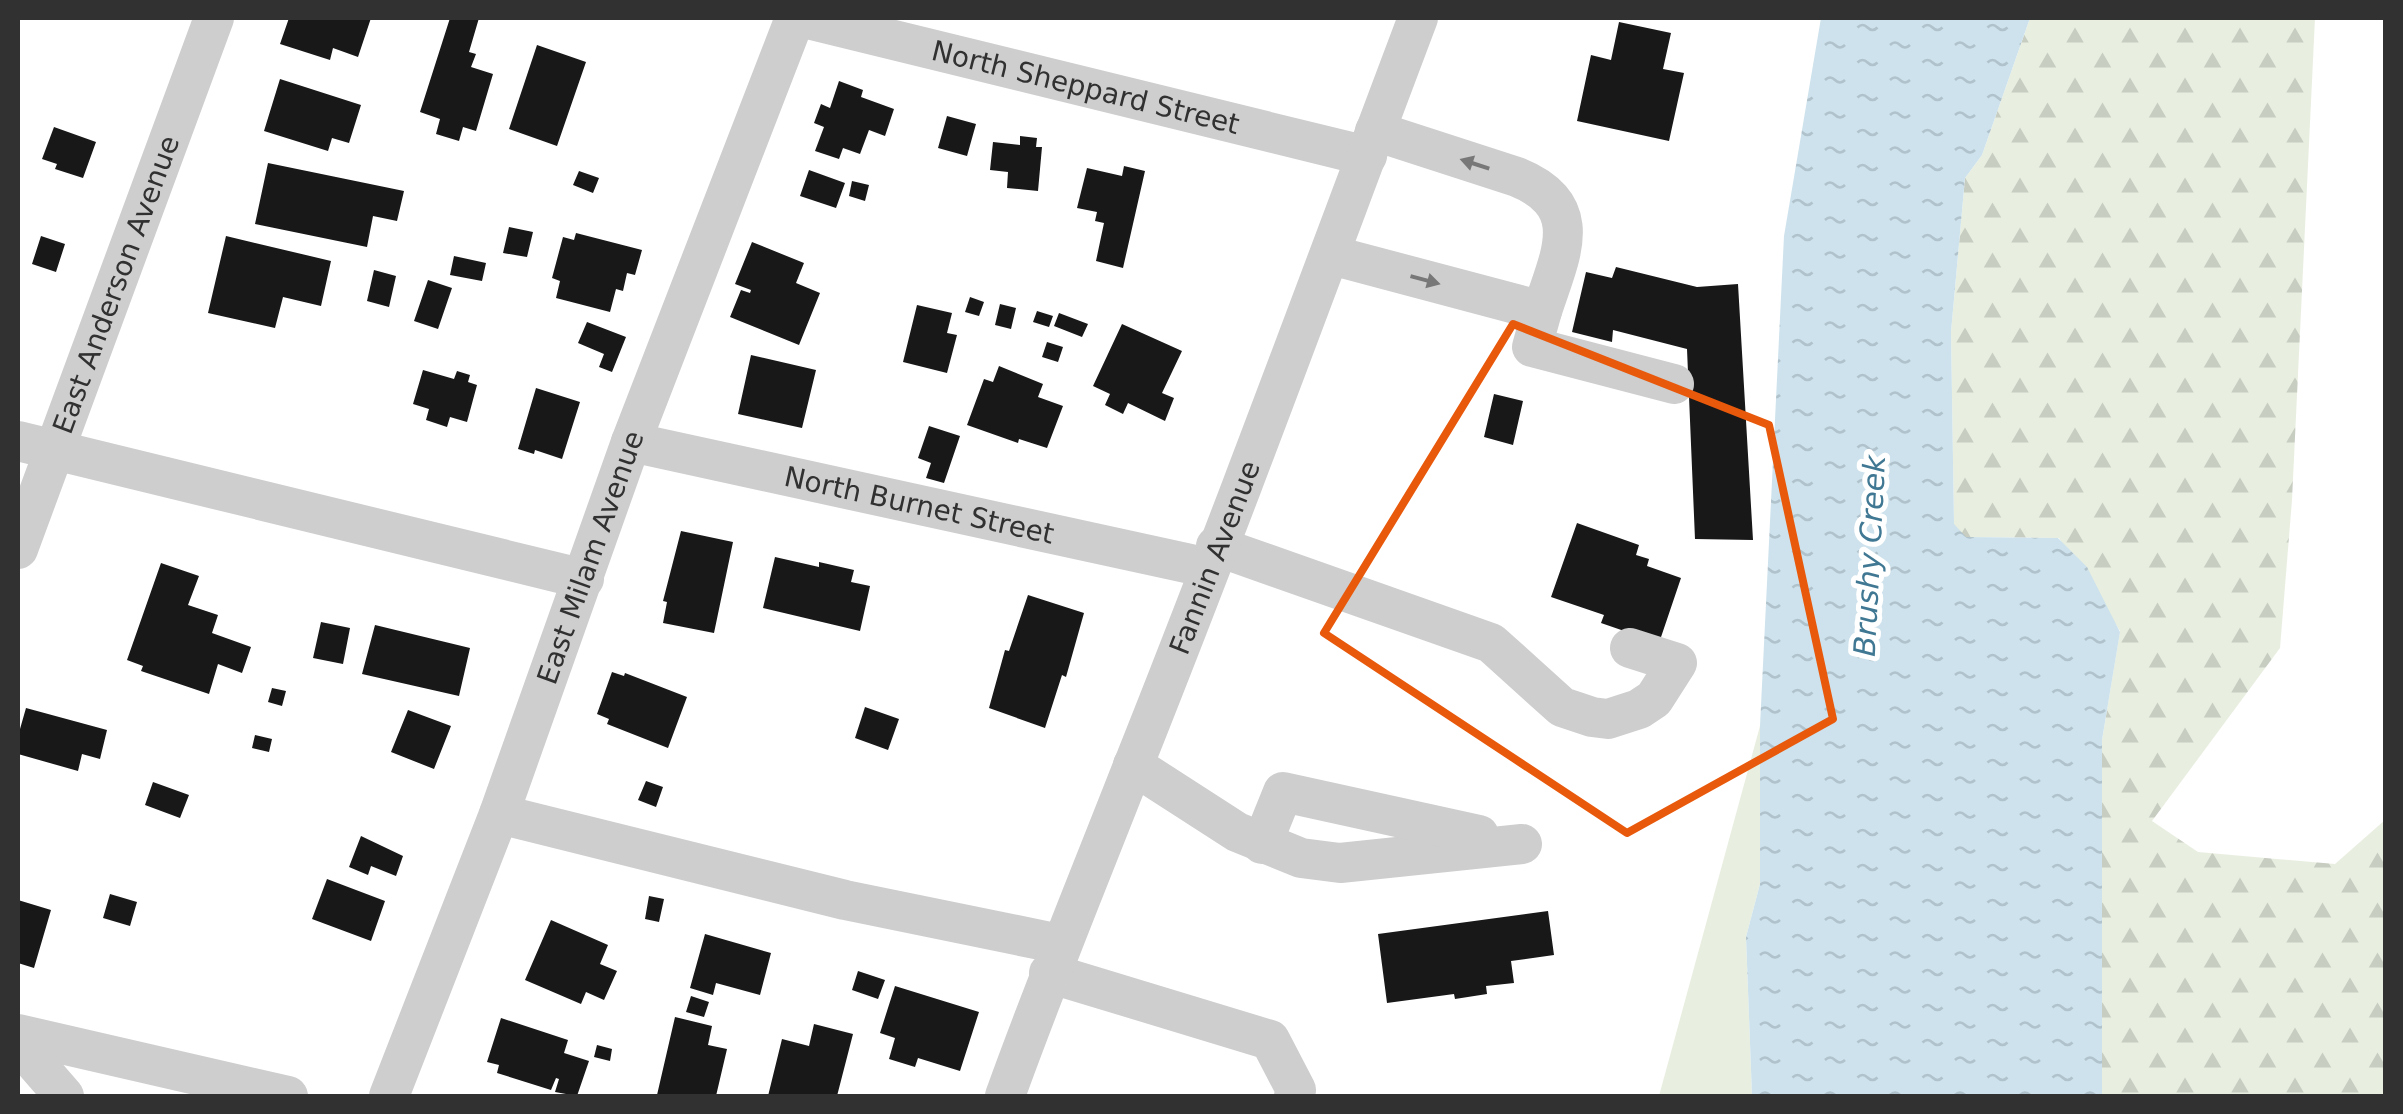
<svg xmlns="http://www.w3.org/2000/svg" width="2403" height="1114" font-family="'DejaVu Sans',sans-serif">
  <defs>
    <pattern id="forest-firs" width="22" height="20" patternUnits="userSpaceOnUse" patternTransform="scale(2.5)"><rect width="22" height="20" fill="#e8eee0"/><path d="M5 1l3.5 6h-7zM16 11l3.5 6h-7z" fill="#c7cdc1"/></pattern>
    <pattern id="water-ripples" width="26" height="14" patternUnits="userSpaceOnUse" patternTransform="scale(2.5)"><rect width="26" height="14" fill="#cde2ec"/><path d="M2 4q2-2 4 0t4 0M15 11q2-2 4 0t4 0" fill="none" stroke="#b0c2cb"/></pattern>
  </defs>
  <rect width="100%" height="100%" fill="#fff"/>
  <path fill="#e8eee0" d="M1760 726V884L1746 937 1752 1096H1659Z"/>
  <path fill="url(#forest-firs)" d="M2030 18H2315L2292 500 2280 648 2152 821 2198 852 2335 864 2385 820V1096H2102V740L2120 631 2059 538 1965 537 1954 525 1951 332 1965 178 1982 155Z"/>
  <path fill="url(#water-ripples)" d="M1821 18H2030L1982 155 1965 178 1951 332 1954 524 1966 537 2058 538 2087 567 2120 632 2102 740V1096H1752L1746 937 1760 884V726L1784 236Z"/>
  <path fill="#181818" d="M289 18H371L358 57 333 48 330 60 280 44Z
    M450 18H479L469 52 476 54 471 67 493 74 476 131 463 127 459 141 436 134 440 119 420 112Z
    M1619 22 1671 33 1663 69 1684 73 1669 141 1577 121 1591 55 1611 60Z
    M537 45 586 62 557 146 509 129Z
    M280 79 361 105 349 143 332 138 328 151 264 131Z
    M839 81 863 90 861 97 894 109 885 136 869 130 860 154 843 148 839 159 815 151 824 127 814 123 821 104 830 108Z
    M947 116 976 124 967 156 938 148Z
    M54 127 96 142 83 178 55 169 57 164 42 159Z
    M1020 136 1037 138 1036 147H1042L1038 191 1007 188 1008 172 990 170 993 142 1020 145Z
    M268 163 404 191 397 221 373 216 367 247 255 224Z
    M1124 166 1145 171 1123 268 1096 261 1104 223 1095 221 1097 212 1077 208 1087 168 1122 176Z
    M809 170 845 183 836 208 800 196Z
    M579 171 599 178 593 193 573 185Z
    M852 181 869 185 865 201 849 196Z
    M509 227 533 232 527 257 503 253Z
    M576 233 642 250 635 275 627 273 623 291 616 289 610 312 556 298 560 281 552 278 563 237 574 240Z
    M41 236 65 244 56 272 32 264Z
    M226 236 331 261 321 306 283 297 275 328 208 313Z
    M752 242 804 263 796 283 820 293 799 345 730 317 741 290 750 293 751 290 735 284Z
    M454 256 486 263 482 281 450 275Z
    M1616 267 1697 287 1738 284 1753 540 1695 539 1687 349 1613 330 1612 342 1572 332 1586 272 1612 278Z
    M374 270 396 276 389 307 367 301Z
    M428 280 452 288 438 329 414 321Z
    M970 297 984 302 979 316 965 312Z
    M1000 304 1016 308 1011 329 995 325Z
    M917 305 952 313 947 333 957 335 947 373 903 362Z
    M1037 311 1053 316 1049 327 1033 322Z
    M1059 313 1088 324 1082 337 1054 326Z
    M587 322 626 337 612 372 599 367 604 354 578 343Z
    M1122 324 1182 351 1162 393 1174 398 1165 421 1128 403 1123 414 1105 405 1110 394 1093 386Z
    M1047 342 1063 347 1058 362 1042 357Z
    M751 355 816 370 802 428 738 414Z
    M999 366 1043 384 1038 397 1063 406 1047 448 1019 439 1018 443 967 425 984 379 993 382Z
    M423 370 454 379 457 371 470 375 468 382 477 385 467 422 450 417 447 427 426 420 429 409 413 404Z
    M536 388 580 402 562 459 535 450 534 454 518 449Z
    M1494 394 1523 401 1513 445 1484 437Z
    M929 426 960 436 944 483 926 478 931 463 918 458Z
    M1577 523 1639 545 1636 555 1649 559 1647 566 1681 578 1659 643 1601 623 1604 615 1551 597Z
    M681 531 733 542 714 633 663 623 667 602 663 601Z
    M775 557 819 567V562L854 570 851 582 870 586 860 631 763 608Z
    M161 563 199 576 188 605 218 615 212 633 251 647 242 673 218 664 209 694 141 671 143 666 127 660Z
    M1028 595 1084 613 1066 677 1062 675 1045 728 989 708 1005 650 1009 651Z
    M321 622 350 628 343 664 313 658Z
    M375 625 470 648 459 696 362 674Z
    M612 672 624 676 625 673 687 697 668 748 607 724 609 719 597 714Z
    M272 688 286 691 282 706 268 702Z
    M865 707 899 719 888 750 855 738Z
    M26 708 107 730 100 759 82 754 78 771 18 754V736Z
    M408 710 451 726 434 769 391 752Z
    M255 735 272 739 269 752 252 748Z
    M646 781 663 787 656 807 638 800Z
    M153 782 189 795 180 818 145 805Z
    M361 836 403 856 396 876 371 866 368 875 349 867Z
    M327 879 385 901 371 941 312 919Z
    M110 894 137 902 130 926 103 918Z
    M649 896 664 899 659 922 645 919Z
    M18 900 51 910 34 968 18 963Z
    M1548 911 1554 955 1511 961 1514 983 1486 986 1487 994 1455 999 1454 994 1387 1003 1378 934Z
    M551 920 608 945 600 964 617 971 604 1000 586 992 581 1004 525 980Z
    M705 934 771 953 760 995 716 983 713 995 690 988Z
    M858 971 885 980 878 999 852 990Z
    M895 986 979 1012 960 1071 918 1058 915 1067 889 1059 895 1038 880 1033Z
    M691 996 709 1002 704 1017 686 1012Z
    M675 1017 712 1026 708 1045 727 1049 716 1096 657 1095Z
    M501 1018 568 1040 564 1053 589 1061 577 1096 555 1092 559 1079 556 1078 551 1090 497 1073 499 1065 487 1062Z
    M814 1024 853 1034 837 1096H768L782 1039 809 1046Z
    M597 1045 612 1049 610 1061 594 1057Z"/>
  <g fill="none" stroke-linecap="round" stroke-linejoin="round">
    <g stroke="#cecece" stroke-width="40">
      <path id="s1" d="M804 18 1367 156"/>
      <path d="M1331 255 1542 311C1560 255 1588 206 1517 177L1375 131"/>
      <path d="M1542 311 1532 347 1674 384"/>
      <path d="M18 441 584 579"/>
      <path id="s2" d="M631 442 1209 568"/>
      <path d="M1216 546 1491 643 1562 707 1592 717 1608 719 1639 709 1654 699 1677 663 1630 648"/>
      <path id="s3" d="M18 549 214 18"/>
      <path d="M1133 765 1237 832 1301 858 1340 863 1522 844"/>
      <path d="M499 814 845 900 1060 944"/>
      <path d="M1262 844 1283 792 1479 835"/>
      <path d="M1049 973 1270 1040 1296 1090 1294 1096"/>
      <path d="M18 1034 288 1096"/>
      <path d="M18 1043 64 1096"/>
      <path id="s4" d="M389 1096 499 814 631 442 795 18"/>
      <path id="s5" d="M1005 1096C1045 985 1090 876 1133 766 1232 518 1324 267 1418 18"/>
    </g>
  </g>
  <defs><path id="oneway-solid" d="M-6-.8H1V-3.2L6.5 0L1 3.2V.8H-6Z" transform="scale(2.5)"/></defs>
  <g fill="#787878">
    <use href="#oneway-solid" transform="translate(1475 164) rotate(-162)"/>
    <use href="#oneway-solid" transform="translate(1425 280) rotate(15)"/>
  </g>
  <path fill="none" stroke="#e8590c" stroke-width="8" stroke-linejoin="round" d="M1513 324 1769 425 1833 719 1627 833 1324 633Z"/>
  <g text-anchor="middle" stroke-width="10" stroke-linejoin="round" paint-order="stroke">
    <g font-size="28" fill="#313131" stroke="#fff">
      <text dy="10" stroke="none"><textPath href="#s1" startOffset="290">North Sheppard Street</textPath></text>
      <text dy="10" stroke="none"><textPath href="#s3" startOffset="282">East Anderson Avenue</textPath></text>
      <text dy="10" stroke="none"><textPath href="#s2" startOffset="295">North Burnet Street</textPath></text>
      <text dy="10" stroke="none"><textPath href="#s4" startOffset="575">East Milam Avenue</textPath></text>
      <text dy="10" stroke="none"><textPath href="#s5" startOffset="578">Fannin Avenue</textPath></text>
    </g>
    <g font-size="30" font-style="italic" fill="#407893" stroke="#fff">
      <text transform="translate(1870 556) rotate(-87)" y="10">Brushy Creek</text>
    </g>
  </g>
  <rect width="2403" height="1114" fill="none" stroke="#313131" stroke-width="40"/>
</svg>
